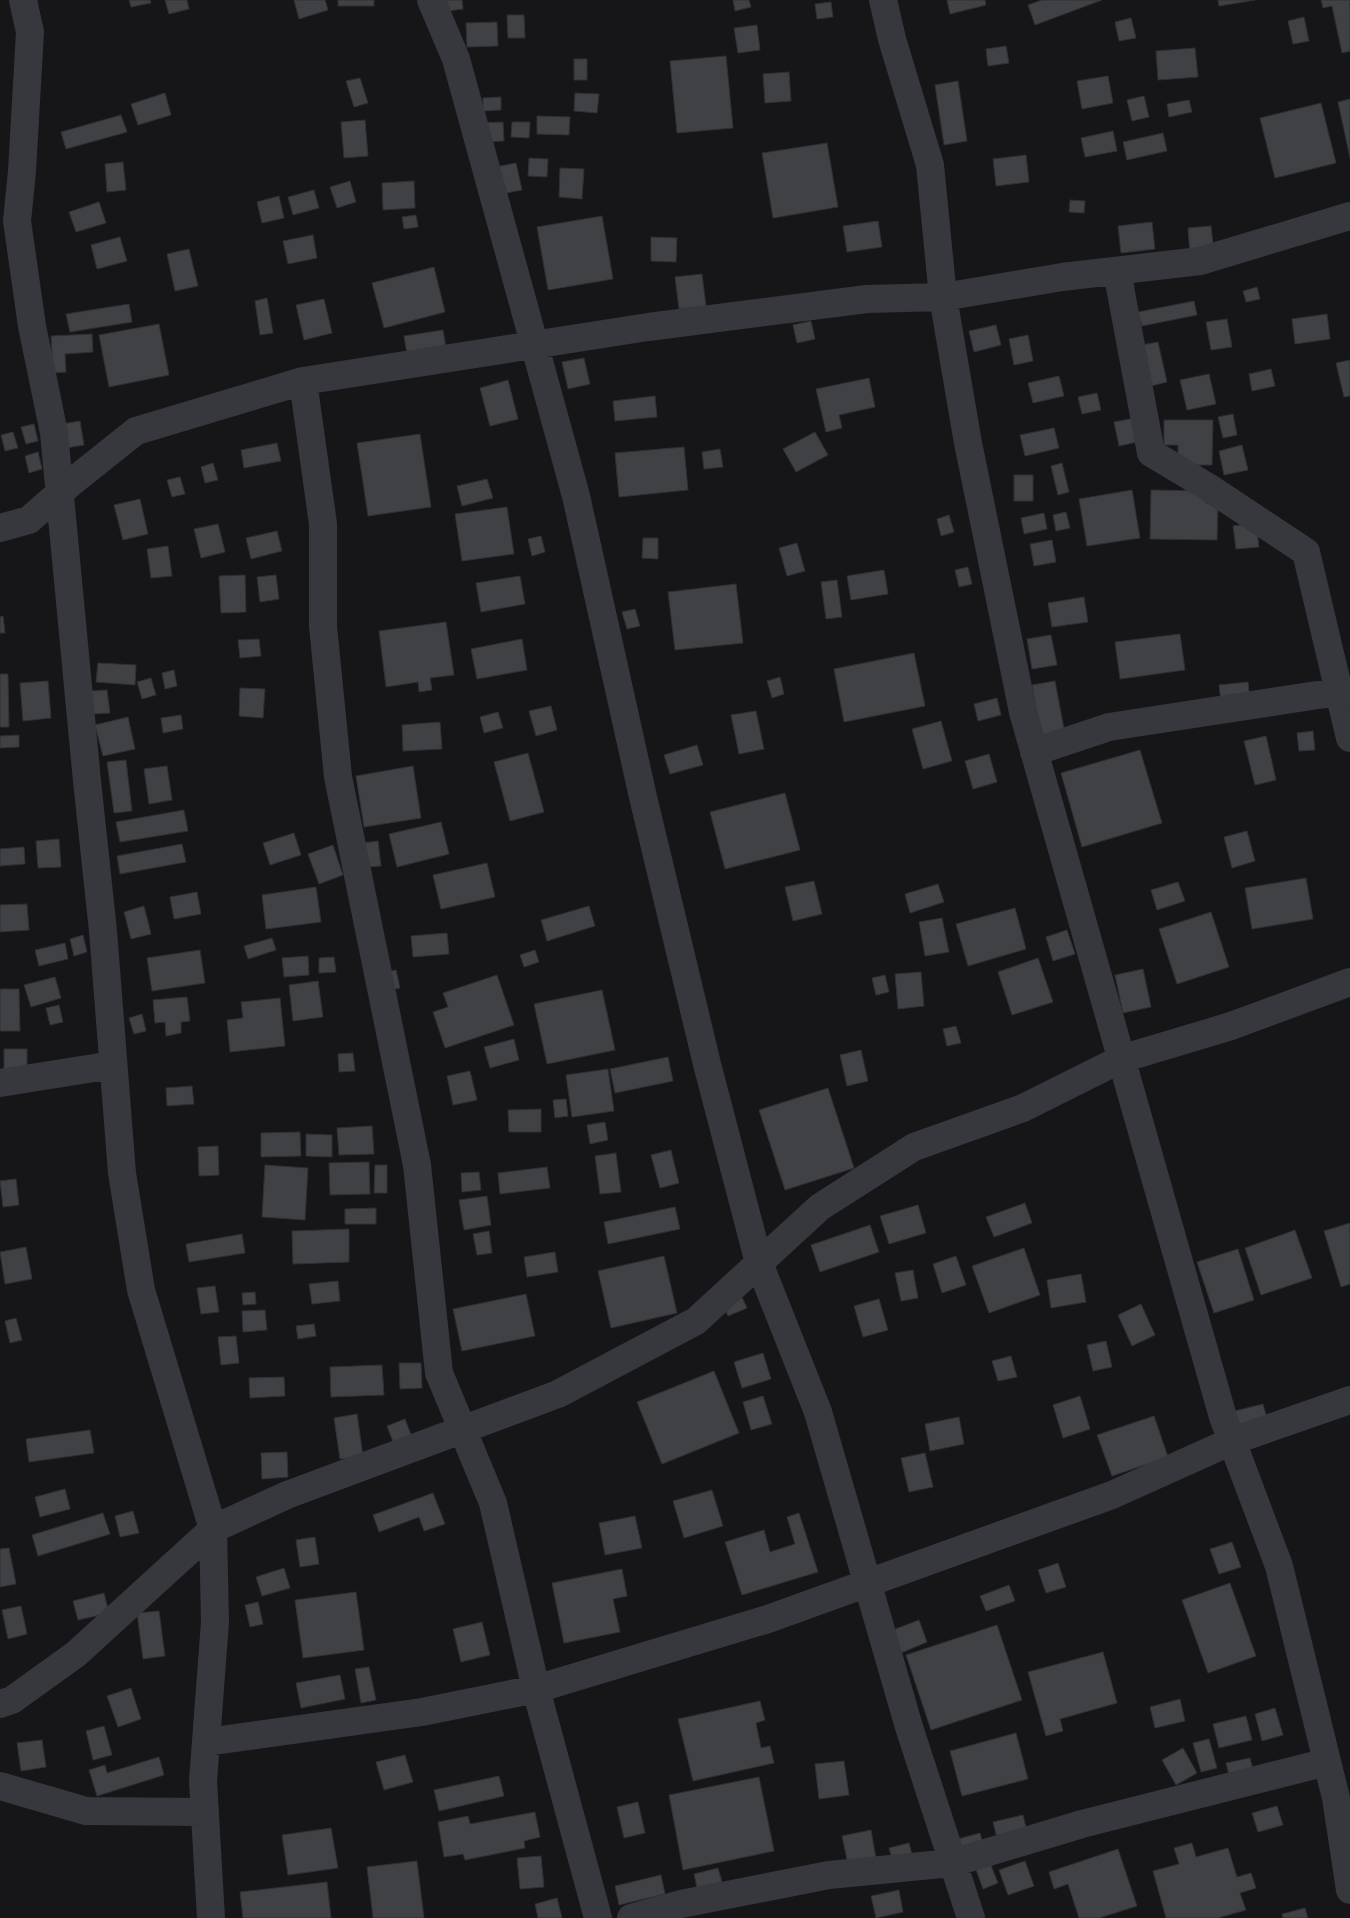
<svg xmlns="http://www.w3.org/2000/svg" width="1350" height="1918" font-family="Cabin,sans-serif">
  <rect width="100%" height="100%" fill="#161618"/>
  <path fill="#404145" stroke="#303034" d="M129 0H150L151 3 131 7Z
    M165 0H187L189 9 169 14Z
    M294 0H325L328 10 299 19Z
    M338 0H374V6H338Z
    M446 0H462L463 9 447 11Z
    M733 0H749L751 7 735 11Z
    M947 0H985L986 5 950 14Z
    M1042 0H1102L1035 25 1028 5Z
    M1218 0H1255L1219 6Z
    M1321 0H1350V51L1342 53 1332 6 1323 8Z
    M831 2 833 17 817 19 815 4Z
    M507 15H524L525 38H508Z
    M1304 17 1309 41 1293 44 1288 21Z
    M1131 18 1136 38 1119 41 1115 22Z
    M497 22 498 46 467 47 466 23Z
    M757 25 760 50 738 53 734 28Z
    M1006 46 1009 63 988 66 986 49Z
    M1195 48 1198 77 1158 80 1156 51Z
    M726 56 733 128 677 133 670 61Z
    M574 59H587V80H574Z
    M789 72 791 101 765 103 763 74Z
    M1108 76 1113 103 1082 109 1077 81Z
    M360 78 368 103 354 107 346 81Z
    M958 81 967 141 944 145 935 85Z
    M165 93 171 115 138 125 131 104Z
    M575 93 599 94 597 113 574 111Z
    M1144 96 1149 117 1132 121 1127 100Z
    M501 97V110L483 111V98Z
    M1350 99V158L1338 102Z
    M1189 100 1192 112 1169 117 1167 104Z
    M1321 103 1336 163 1275 178 1260 118Z
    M121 115 127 132 66 149 61 132Z
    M537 116 570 117 569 135 537 134Z
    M365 120 368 156 344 158 341 122Z
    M503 122 504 141 483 142 482 123Z
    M512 122H530L529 138 511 137Z
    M1113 131 1117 151 1085 157 1081 138Z
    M1163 133 1167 151 1127 160 1123 142Z
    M827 143 838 207 773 218 762 153Z
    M1026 155 1029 182 996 186 993 159Z
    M529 158 548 159 547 177 528 176Z
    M123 162 126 190 107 192 105 164Z
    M516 163 522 190 501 194 495 167Z
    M560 168 584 169 582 199 559 197Z
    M350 181 356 202 337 208 330 187Z
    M414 181 415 208 383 210 382 183Z
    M314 190 319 208 293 215 288 197Z
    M279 196 284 218 262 223 257 202Z
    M1070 200 1085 201 1084 213 1069 212Z
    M99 202 106 223 76 232 69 212Z
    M416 215 418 227 404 229 402 217Z
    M602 216 613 279 548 290 537 227Z
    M878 221 882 247 847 252 843 226Z
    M1152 222 1155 249 1121 253 1118 226Z
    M1211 226 1214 252 1190 255 1188 228Z
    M313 235 317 258 288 264 283 241Z
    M120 237 127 261 97 269 91 245Z
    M651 237 677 238 676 262 651 261Z
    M189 249 198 286 175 291 167 254Z
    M434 267 445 312 384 328 372 283Z
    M702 274 706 306 679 309 675 277Z
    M1257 287 1260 299 1246 302 1243 291Z
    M267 298 273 333 260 335 255 301Z
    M324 299 332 333 304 340 296 305Z
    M1194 301 1197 315 1142 326 1138 312Z
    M129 304 132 322 70 332 66 314Z
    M1327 314 1330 339 1295 344 1292 319Z
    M1227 319 1232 347 1211 350 1206 322Z
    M811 321 815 339 797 343 793 325Z
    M159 324 169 375 109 387 99 335Z
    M996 325 1001 345 974 352 969 331Z
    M443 330 446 348 407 354 404 336Z
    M92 334 93 352 65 354 66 372 53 373 51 336Z
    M1028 335 1033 361 1014 365 1009 339Z
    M1158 342 1167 382 1151 386 1142 345Z
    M584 358 590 384 568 389 562 362Z
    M1350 360V396L1344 397 1336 363Z
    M1271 369 1275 386 1252 391 1249 374Z
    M1209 374 1216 404 1187 410 1180 380Z
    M1059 376 1064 396 1033 403 1028 383Z
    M869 378 875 407 839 415 842 428 826 432 816 389Z
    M508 380 518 419 490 426 480 388Z
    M1097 393 1101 410 1082 414 1078 397Z
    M655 396 657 417 615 421 613 401Z
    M1233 414 1237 435 1223 438 1218 417Z
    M1140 417 1146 440 1119 446 1114 422Z
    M1164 420H1213L1212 465H1178V445H1164Z
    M80 421 84 445 60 449 56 425Z
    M34 424 38 441 26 444 21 427Z
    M1054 428 1059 448 1025 456 1020 435Z
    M13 432 18 448 5 451 1 435Z
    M815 432 828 455 796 472 783 449Z
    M420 434 431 507 368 516 357 443Z
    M277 443 281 461 244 468 241 450Z
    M1242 445 1248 470 1224 475 1219 451Z
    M684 447 688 490 619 497 615 453Z
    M720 449 723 467 704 469 702 452Z
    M38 452 42 469 29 473 25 456Z
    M213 463 218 480 205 483 201 467Z
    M1062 463 1069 492 1058 495 1051 466Z
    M1014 475H1033V501H1014Z
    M180 477 185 494 172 497 167 480Z
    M487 479 493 498 462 506 457 486Z
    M1132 490 1140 538 1087 546 1079 499Z
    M1151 490 1207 491 1206 503 1218 504 1217 540 1150 539Z
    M140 499 148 534 123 540 114 505Z
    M507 507 514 554 462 561 455 514Z
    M1066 512 1070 528 1056 531 1053 515Z
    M1044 513 1047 529 1024 534 1021 518Z
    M949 515 954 532 941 536 937 519Z
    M1256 523 1259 547 1236 549 1233 526Z
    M218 524 225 552 201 558 194 529Z
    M277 531 282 551 251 559 246 538Z
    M541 536 545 552 532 556 528 539Z
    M643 538H658V559L642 558Z
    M1052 540 1056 562 1034 566 1030 544Z
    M797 543 805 571 787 576 779 548Z
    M168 546 172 576 151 578 147 549Z
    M968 567 972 584 959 587 955 570Z
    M884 570 888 594 851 600 847 576Z
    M245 575 246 612 221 613 219 576Z
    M276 575 279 599 260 602 257 577Z
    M520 576 525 604 481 612 476 583Z
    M837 580 842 617 826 619 821 582Z
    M736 584 743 643 675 650 668 592Z
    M1084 597 1088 622 1052 627 1048 603Z
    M635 609 640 626 627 629 622 612Z
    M3 616 5 633H0V617Z
    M446 622 454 675 430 678 432 690 419 692 418 682 386 687 379 631Z
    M1180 634 1185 670 1120 679 1115 642Z
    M1051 635 1057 665 1032 669 1027 639Z
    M259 639 261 656 240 658 238 640Z
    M522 639 527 670 477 679 471 649Z
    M914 653 925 706 844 722 834 669Z
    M98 663 136 665 135 685 96 682Z
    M174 670 177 686 165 689 162 673Z
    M0 674H8L9 727H0Z
    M780 677 784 694 772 698 767 681Z
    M151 678 156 695 142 699 137 682Z
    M48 681 51 718 23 721 20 683Z
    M1055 681 1065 734 1041 738 1032 685Z
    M1248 682 1250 700 1221 703 1219 685Z
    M240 688 265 689 263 718 239 716Z
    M107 690 110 713 93 714 91 691Z
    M997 698 1001 715 978 721 974 704Z
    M551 706 557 730 536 736 529 711Z
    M756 711 764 749 739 754 731 715Z
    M498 712 503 728 484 733 480 717Z
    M181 715 183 729 163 733 161 718Z
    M128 717 135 749 103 756 95 725Z
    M941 721 952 761 923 769 912 729Z
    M440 722 442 749 403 751 402 725Z
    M1313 731 1315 750 1299 751 1297 733Z
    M19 735V747L0 748V736Z
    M1266 736 1276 780 1255 785 1244 741Z
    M697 745 703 765 670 774 664 755Z
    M1140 750 1162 823 1082 847 1061 773Z
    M528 753 544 812 510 821 494 762Z
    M989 754 997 782 973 789 965 761Z
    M126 760 132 811 114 813 107 762Z
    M167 766 172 800 149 804 144 769Z
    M413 766 421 818 364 827 356 776Z
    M785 793 800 850 725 869 710 812Z
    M184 810 188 831 120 842 116 822Z
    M441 822 449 854 397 867 389 834Z
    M1247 831 1255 861 1232 868 1224 837Z
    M294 833 301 855 270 865 263 843Z
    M59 839 61 867 38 868 36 841Z
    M378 841 381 866 364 867 362 843Z
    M182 844 186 862 120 874 117 856Z
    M333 845 343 875 319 884 308 854Z
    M24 847 25 864 0 866V849Z
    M487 863 495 897 441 909 433 875Z
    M1306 878 1313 919 1252 929 1245 888Z
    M814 881 822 914 793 921 785 887Z
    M1178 882 1185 901 1157 910 1151 890Z
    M938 884 944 902 910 913 905 894Z
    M316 887 321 922 266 929 262 895Z
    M197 892 201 914 174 919 170 897Z
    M27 904 29 930 0 932V905Z
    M144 906 151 934 131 939 124 912Z
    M589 906 595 926 547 941 541 920Z
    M1015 908 1026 949 968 966 956 924Z
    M1211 912 1229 967 1177 984 1159 929Z
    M942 918 949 952 925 956 919 922Z
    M1067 930 1075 954 1053 961 1046 937Z
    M447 933 449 954 413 957 411 936Z
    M83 935 87 952 74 956 70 939Z
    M272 938 276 950 248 959 244 946Z
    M65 943 68 959 39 966 35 950Z
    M200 950 205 983 152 991 147 958Z
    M535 950 539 962 524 967 520 955Z
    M308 956 309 975 284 977 282 958Z
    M334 957 336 972 319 973V958Z
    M1038 958 1053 1002 1012 1015 998 972Z
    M1143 969 1151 1007 1123 1013 1115 975Z
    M396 970 400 988 386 990 382 973Z
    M921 972 924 1006 898 1009 895 974Z
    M497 975 514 1025 445 1048 433 1012 448 1007 443 993Z
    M885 975 889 992 876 995 872 978Z
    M55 977 61 998 31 1007 24 985Z
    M318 981 323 1017 293 1021 289 985Z
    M0 989H19L20 1031H0Z
    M602 990 615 1050 547 1064 534 1004Z
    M187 997 190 1021 181 1022V1033L166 1036 165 1022 155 1023 153 1000Z
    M280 998 285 1046 230 1052 227 1020 243 1018 241 1002Z
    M59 1005 63 1022 50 1025 46 1008Z
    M142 1014 146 1031 134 1034 129 1018Z
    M956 1026 961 1043 947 1046 943 1029Z
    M514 1039 519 1060 490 1068 484 1047Z
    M4 1049H27V1075L4 1076Z
    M861 1050 868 1081 847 1086 840 1055Z
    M353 1053 355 1071 339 1072 338 1054Z
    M668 1057 673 1081 615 1093 610 1069Z
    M608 1069 614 1111 572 1117 566 1075Z
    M470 1071 477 1100 453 1105 447 1076Z
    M192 1086 194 1104 167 1106 166 1088Z
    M828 1088 854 1168 785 1190 759 1110Z
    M566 1099 568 1116 555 1118 553 1100Z
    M541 1109V1132H509L508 1110Z
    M605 1122 608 1140 590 1144 587 1125Z
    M372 1126 374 1154 339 1155 337 1128Z
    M300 1132 301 1156 261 1157V1133Z
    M306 1134 332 1135V1157L306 1156Z
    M218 1146 219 1175 199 1176 198 1147Z
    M671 1150 679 1183 660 1188 651 1155Z
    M616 1153 621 1192 600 1194 595 1156Z
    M369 1162 370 1194 330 1195 329 1163Z
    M265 1165 308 1168 305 1220 262 1217Z
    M375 1165H387V1193H374Z
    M547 1167 550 1188 500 1194 498 1173Z
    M479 1172 481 1190 462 1192 461 1173Z
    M16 1179 19 1205 3 1207 0 1181Z
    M487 1196 491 1225 464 1230 459 1200Z
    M1025 1203 1032 1223 994 1237 986 1217Z
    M918 1205 926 1233 889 1244 880 1216Z
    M675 1207 680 1229 608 1244 604 1222Z
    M376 1208V1224H345V1209Z
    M1350 1223V1284L1341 1287 1324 1231Z
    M870 1225 879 1252 820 1272 811 1245Z
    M349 1229V1262L293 1264 292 1231Z
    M1295 1230 1312 1278 1261 1295 1245 1248Z
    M489 1231 492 1253 477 1255 473 1234Z
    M242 1234 245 1253 189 1262 186 1244Z
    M26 1247 32 1279 5 1284 0 1252Z
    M1024 1248 1040 1295 989 1313 972 1266Z
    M1238 1249 1254 1300 1214 1313 1197 1262Z
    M555 1252 558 1272 527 1277 524 1257Z
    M664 1256 677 1313 611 1328 598 1271Z
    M956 1256 966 1285 942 1293 933 1264Z
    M913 1270 918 1298 901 1301 895 1273Z
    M1081 1274 1086 1302 1051 1308 1047 1280Z
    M338 1281 340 1301 312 1304 309 1284Z
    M215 1286 219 1312 201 1314 197 1288Z
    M255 1292 256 1304 243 1305 242 1293Z
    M740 1293 747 1308 728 1316 721 1301Z
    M526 1294 535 1336 462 1351 453 1309Z
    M879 1299 888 1330 863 1337 854 1306Z
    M1141 1304 1155 1335 1132 1346 1118 1315Z
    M265 1310 267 1330 243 1332 242 1311Z
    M16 1318 22 1340 10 1343 5 1321Z
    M314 1324 316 1336 298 1339 296 1326Z
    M236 1336 239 1363 221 1365 218 1337Z
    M1106 1341 1112 1367 1093 1371 1087 1345Z
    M763 1353 771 1379 742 1388 734 1362Z
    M1011 1356 1017 1377 998 1381 992 1361Z
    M399 1363H421L422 1388 400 1389Z
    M382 1365 384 1395 331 1397 330 1367Z
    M714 1371 739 1433 662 1464 637 1402Z
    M284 1377 285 1396 250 1398 249 1378Z
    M763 1396 772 1424 751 1430 743 1402Z
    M1080 1396 1090 1429 1063 1438 1053 1405Z
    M1263 1404 1269 1426 1238 1424 1235 1411Z
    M357 1414 363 1456 340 1459 334 1418Z
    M1154 1416 1168 1457 1112 1476 1097 1435Z
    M959 1417 964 1444 930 1451 925 1424Z
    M405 1419 416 1448 398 1455 387 1426Z
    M90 1430 94 1453 29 1462 26 1439Z
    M287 1452 288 1477 262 1479 261 1453Z
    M925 1453 933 1487 909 1492 901 1458Z
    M65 1489 70 1509 40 1517 35 1497Z
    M712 1490 723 1526 684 1538 673 1501Z
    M433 1493 445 1524 424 1531 419 1517 379 1532 373 1515Z
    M133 1511 139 1533 120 1537 115 1516Z
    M103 1513 110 1534 38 1556 32 1535Z
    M799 1513 818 1572 742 1595 725 1542 764 1530 770 1552 795 1544 787 1517Z
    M635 1516 642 1548 605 1555 599 1523Z
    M315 1537 319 1564 300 1567 296 1540Z
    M1232 1542 1241 1567 1219 1574 1210 1549Z
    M9 1548 16 1584 0 1587V1549Z
    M1058 1563 1066 1587 1046 1593 1038 1570Z
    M284 1568 290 1588 262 1596 256 1577Z
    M622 1569 627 1596 613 1599 620 1632 564 1643 552 1583Z
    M1230 1583 1256 1656 1208 1673 1182 1600Z
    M1009 1585 1015 1601 986 1611 980 1596Z
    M356 1592 364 1650 303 1658 295 1600Z
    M104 1593 109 1613 78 1620 73 1601Z
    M258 1602 263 1624 250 1627 245 1605Z
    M21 1606 27 1634 8 1639 2 1610Z
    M159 1611 165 1656 143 1659 137 1613Z
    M919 1620 927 1642 901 1653 893 1630Z
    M482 1622 490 1655 461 1662 453 1629Z
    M997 1625 1022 1700 931 1730 906 1655Z
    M1103 1652 1117 1703 1060 1719 1063 1731 1046 1736 1028 1672Z
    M369 1667 376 1700 361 1703 355 1669Z
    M340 1675 345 1699 301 1708 296 1683Z
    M131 1688 141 1719 118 1727 107 1696Z
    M1180 1699 1185 1721 1155 1728 1150 1707Z
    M760 1701 765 1720 756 1723 761 1748 770 1746 774 1763 693 1781 678 1719Z
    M1275 1708 1283 1735 1262 1741 1255 1714Z
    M1246 1716 1252 1740 1219 1748 1213 1724Z
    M104 1726 112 1755 93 1760 86 1731Z
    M1016 1733 1028 1779 962 1796 950 1751Z
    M1209 1739 1217 1768 1201 1772 1193 1743Z
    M42 1740 46 1767 21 1771 17 1743Z
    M1183 1748 1197 1773 1176 1785 1162 1760Z
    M405 1755 413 1782 384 1790 376 1762Z
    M159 1757 164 1775 97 1796 89 1770 105 1765 107 1773Z
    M1250 1758 1255 1777 1231 1783 1226 1763Z
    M844 1761 849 1795 819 1799 815 1764Z
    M499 1776 504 1796 439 1811 434 1790Z
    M759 1777 774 1851 683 1870 669 1795Z
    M638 1802 645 1833 624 1838 617 1807Z
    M1277 1806 1283 1825 1258 1832 1252 1813Z
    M535 1812 540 1837 524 1841 525 1848 465 1860 463 1854 444 1857 438 1822 468 1816 470 1824Z
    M1023 1815 1028 1835 998 1842 993 1822Z
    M331 1828 338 1868 288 1875 282 1835Z
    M871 1830 877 1864 849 1869 842 1836Z
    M980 1833 985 1851 963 1858 958 1839Z
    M909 1843 914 1862 894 1866 889 1848Z
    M1192 1843 1196 1857 1228 1848 1237 1877 1251 1873 1256 1888 1240 1893 1246 1910 1218 1918H1166L1153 1871 1179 1864 1174 1848Z
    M1118 1849 1137 1906 1099 1918H1079L1068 1884 1054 1889 1049 1872Z
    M541 1856 544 1887 520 1889 517 1858Z
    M988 1858 998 1883 983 1889 974 1864Z
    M417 1861 424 1918H373L367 1867Z
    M1025 1861 1034 1886 1008 1895 999 1870Z
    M718 1868 722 1882 697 1888 694 1874Z
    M661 1875 665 1894 619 1905 615 1886Z
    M327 1882 331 1918H243L240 1892Z
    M899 1890 903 1912 876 1918 871 1896Z
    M557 1898 562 1918H538L535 1904Z
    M1305 1908 1308 1918H1283L1282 1914Z"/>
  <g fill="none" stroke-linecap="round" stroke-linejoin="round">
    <path stroke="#37383d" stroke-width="28" d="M23 0 30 32 22 171 17 221 32 326 54 433 87 781 103 931 122 1173 141 1290 213 1529 215 1622 203 1781 211 1918
      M431 0 456 59 576 496 643 797 707 1064 759 1263 818 1412 909 1727 971 1918
      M883 0 892 39 930 165 943 297 968 443 1023 712 1223 1417 1279 1566 1336 1798 1350 1890
      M1117 271 1151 453 1208 487 1306 552 1350 738
      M303 381 323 524V626L338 777 417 1165 439 1373 493 1503 536 1689 598 1918
      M0 528 29 520 72 482 136 431 303 381 648 327 867 299 943 297 1062 277 1200 261 1350 216
      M1034 752 1109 727 1350 690
      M0 1083 113 1065
      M0 1704 12 1700 76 1654 213 1529 287 1495 558 1394 696 1321 820 1207 914 1147 1023 1108 1121 1059 1231 1026 1350 982
      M206 1742 422 1712 536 1689 768 1619 1112 1495 1232 1441 1350 1400
      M0 1786 86 1811 205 1812
      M631 1918 681 1904 829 1875 952 1863 1082 1824 1327 1762"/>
  </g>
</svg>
